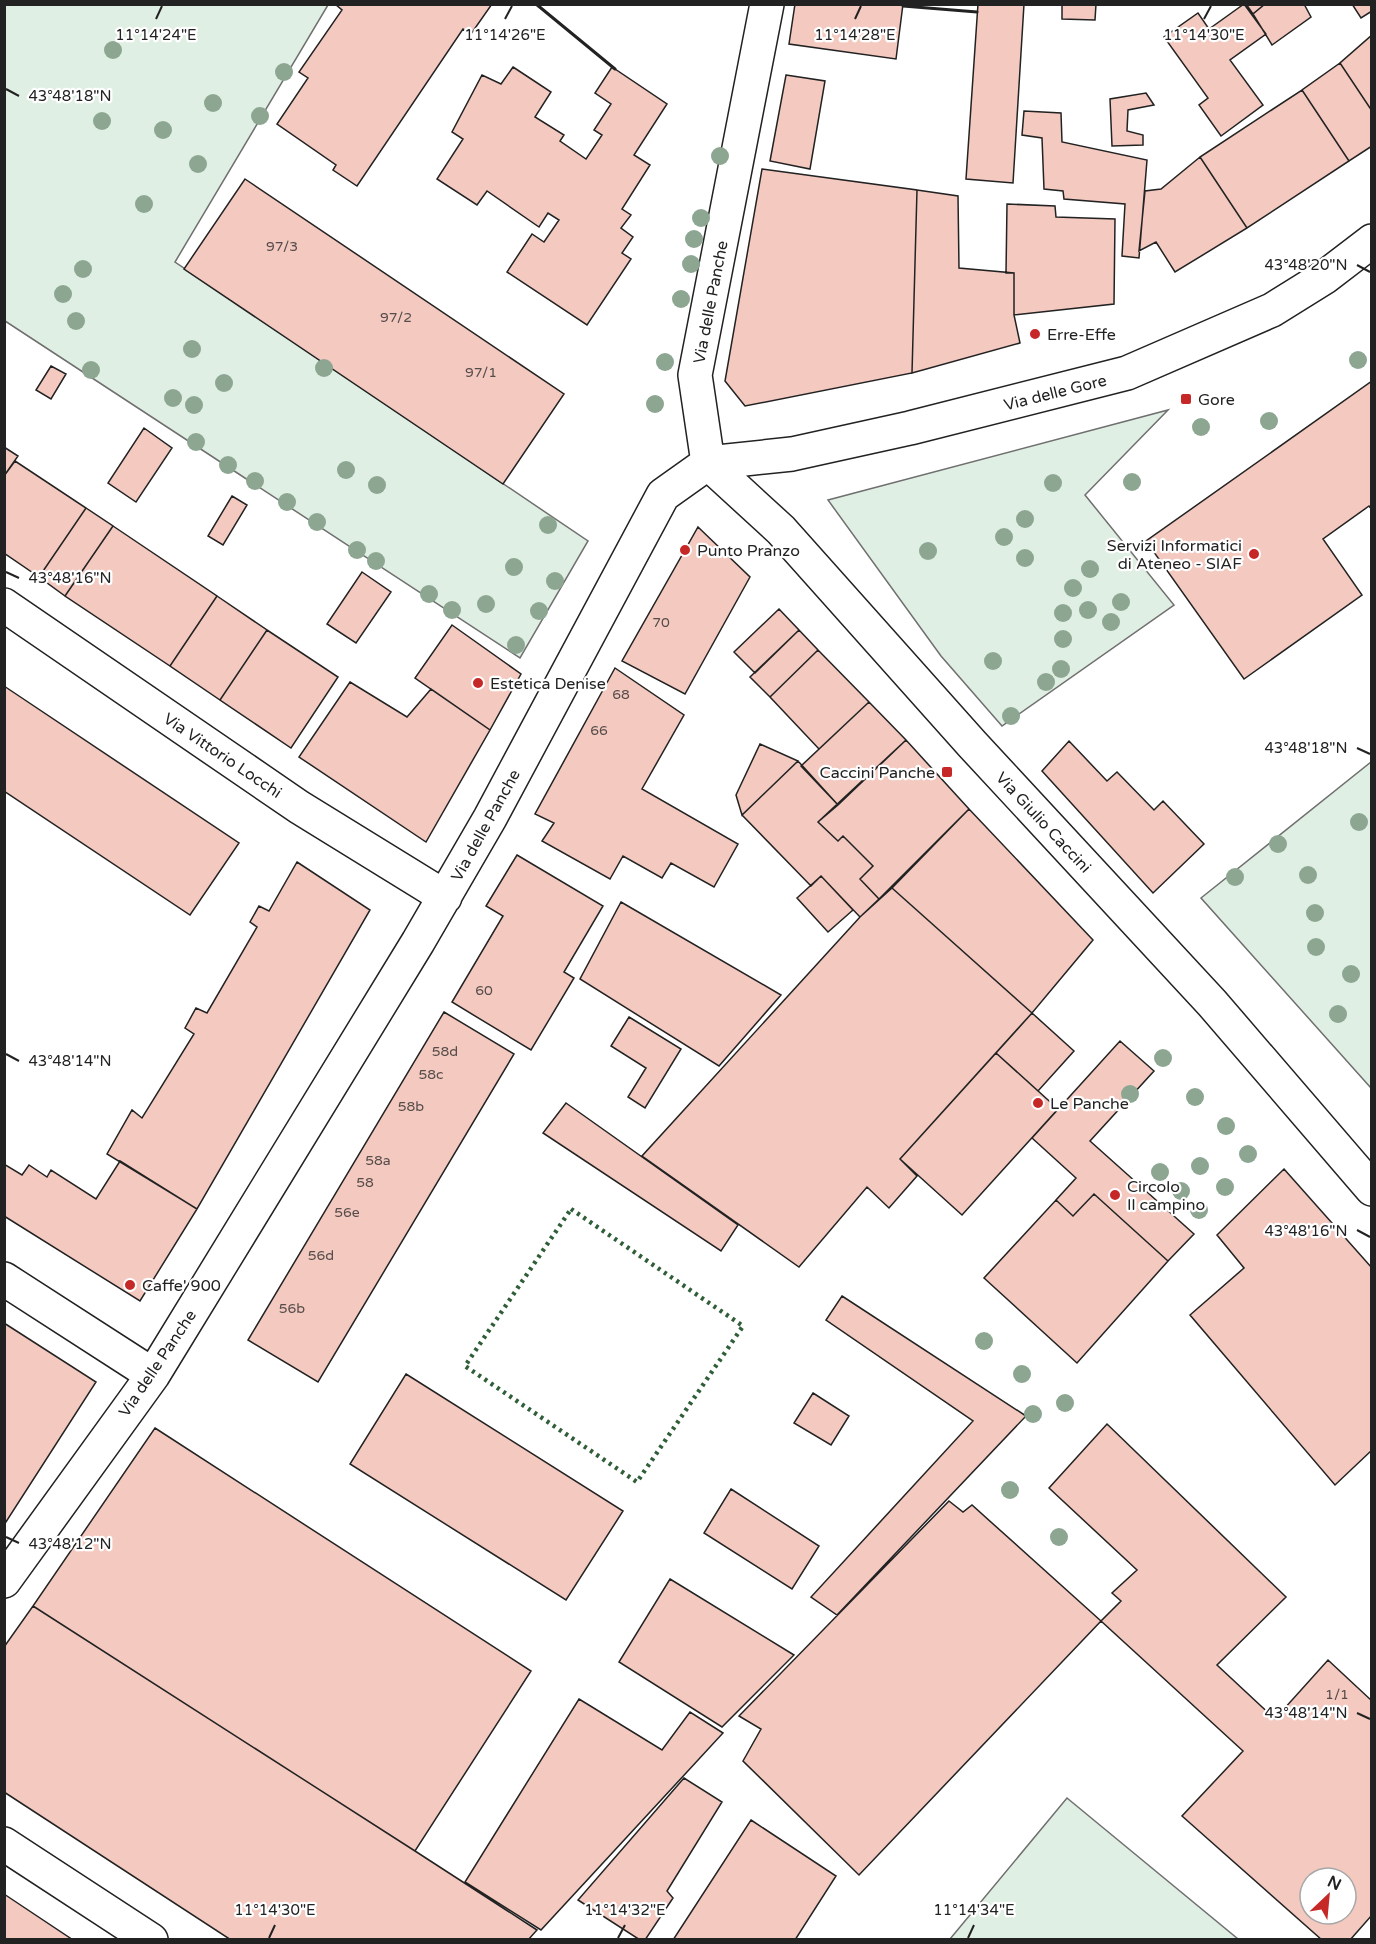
<svg xmlns="http://www.w3.org/2000/svg" width="1376" height="1944" font-family="'Varela Round',sans-serif">
  <rect width="100%" height="100%" fill="#fff"/>
  <path fill="#e0efe3" stroke="#6f6f6f" stroke-width="1.5" d="M4 5H328L175 262 588 541 520 658 5 321Z
    M1168 410 1085 495 1174 605 1002 726 941 656 828 500Z
    M1371 762V1088L1201 898Z
    M1067 1798 1238 1939H950Z"/>
  <path fill="#f3c9c0" stroke="#222" stroke-width="1.5" fill-rule="evenodd" d="M335 4H492L471 34 463 29 357 186 333 170 336 165 277 124 308 78 299 72 342 10Z
    M795 4H903L896 59 789 44Z
    M978 4H1024L1013 183 966 179Z
    M1062 4H1096L1095 20 1062 19Z
    M1244 4 1266 34 1230 60 1263 105 1221 136 1199 105 1208 98 1164 37 1198 13 1209 29Z
    M1246 4H1265L1253 14Z
    M1265 4H1304L1311 17 1272 45 1253 14Z
    M1352 4H1372V11L1361 18Z
    M1372 35V111L1340 63Z
    M1340 63 1372 111V146L1349 161 1302 90Z
    M513 67 551 92 535 117 564 135 560 141 586 159 602 135 594 130 611 104 595 93 612 67 667 104 634 155 650 165 622 209 631 215 621 228 633 237 622 253 631 259 587 325 507 272 532 234 544 242 559 220 548 213 539 227 487 191 477 205 437 179 463 139 452 132 482 75 501 84Z
    M786 75 825 81 810 169 770 161Z
    M1302 90 1349 161 1247 228 1200 157Z
    M1146 93 1154 105 1128 110 1127 131 1143 135V145L1112 146 1110 99Z
    M1024 111 1061 113 1062 142 1147 160 1139 258 1122 256 1125 204 1064 199 1063 191 1044 189 1042 138 1022 135Z
    M1200 157 1247 228 1175 272 1156 242 1139 251 1145 191 1161 189Z
    M762 169 917 190 912 373 745 406 725 381Z
    M245 179 564 394 503 484 184 269Z
    M917 190 958 196 959 268 1014 273V315L1020 343 912 373Z
    M1007 204 1055 206 1056 217 1115 219 1114 304 1014 315V273H1006Z
    M51 366 66 374 51 399 36 390Z
    M1372 381V510L1369 506 1323 539 1362 595 1244 679 1146 541Z
    M144 428 172 448 136 502 108 483Z
    M4 447 18 456 4 476Z
    M15 461 86 508 39 577 4 553V476Z
    M232 496 247 505 223 545 208 536Z
    M86 508 113 526 65 596 39 577Z
    M113 526 217 596 170 666 65 596Z
    M698 527 750 577 685 694 622 661Z
    M362 572 391 592 356 643 327 624Z
    M217 596 267 630 220 700 170 666Z
    M779 609 799 630 755 673 734 652Z
    M452 625 521 674 490 730 415 678Z
    M267 630 338 677 291 748 220 700Z
    M799 630 818 650 770 697 750 677Z
    M818 650 869 702 819 749 770 697Z
    M615 668 684 715 642 789 738 844 714 887 671 863 662 878 623 856 610 879 542 841 554 823 535 814Z
    M350 682 407 717 431 689 490 730 426 842 299 757Z
    M4 686 239 843 190 915 4 791Z
    M869 702 906 740 838 805 801 766Z
    M906 740 969 809 879 899 860 879 873 866 843 836 838 841 818 822Z
    M1069 741 1107 781 1117 772 1154 810 1163 801 1204 844 1153 893 1042 771Z
    M760 744 798 761 742 815 736 795Z
    M798 761 838 805 818 822 838 841 843 836 873 866 860 879 879 899 860 917 821 876 811 886 742 815Z
    M969 809 1093 940 1032 1013 892 888Z
    M517 855 603 906 564 972 574 978 531 1050 452 1002 503 916 486 906Z
    M297 862 370 910 197 1209 107 1154 132 1110 142 1118 194 1034 185 1028 196 1008 207 1013 257 927 250 922 259 906 269 911Z
    M821 876 853 910 828 932 797 898Z
    M892 888 1032 1013 900 1159 917 1176 889 1208 867 1187 799 1267 642 1156 860 917Z
    M621 902 781 995 719 1066 580 979Z
    M444 1012 514 1054 318 1382 248 1340Z
    M1032 1013 1074 1051 1038 1091 996 1053Z
    M629 1017 681 1049 645 1108 628 1097 646 1068 611 1046Z
    M1120 1041 1154 1071 1090 1141 1194 1234 1168 1261 1094 1194 1073 1216 1056 1200 1076 1178 1032 1138Z
    M996 1053 1058 1109 962 1215 900 1159Z
    M566 1103 738 1225 721 1251 543 1133Z
    M120 1161 197 1209 140 1301 4 1216V1164L22 1175 29 1165 47 1177 51 1170 96 1199Z
    M1284 1169 1372 1268V1450L1335 1485 1190 1315 1244 1268 1217 1235Z
    M1094 1194 1168 1261 1077 1363 984 1278 1056 1200 1073 1216Z
    M842 1296 1026 1416 837 1615 811 1597 973 1421 826 1320Z
    M4 1323 96 1382 4 1525Z
    M406 1374 623 1511 566 1600 350 1464Z
    M813 1393 849 1416 831 1445 794 1423Z
    M1107 1424 1286 1597 1217 1665 1275 1719 1328 1660 1372 1701V1915L1350 1940H1322L1182 1816 1243 1751 1101 1621 1121 1601 1112 1593 1137 1570 1049 1488ZM1310 1878H1346V1914H1310Z
    M155 1428 531 1671 415 1851 33 1606Z
    M731 1489 819 1546 792 1589 704 1533Z
    M949 1501 963 1512 972 1505 1101 1621 859 1875 743 1761 761 1729 739 1716Z
    M670 1579 794 1655 722 1727 619 1662Z
    M33 1606 415 1851 537 1930 528 1940H231L4 1792V1647Z
    M579 1699 662 1750 690 1712 723 1733 541 1930 465 1882Z
    M684 1778 722 1802 667 1891 673 1898 645 1940H640L578 1900Z
    M751 1820 836 1876 795 1940H673Z
    M4 1894 73 1940H4Z"/>
  <g fill="none" stroke-linecap="round" stroke-linejoin="round">
    <g stroke="#222" stroke-width="36">
      <path id="minor" d="M708 463 781 530 972 744 1212 1003 1372 1189
        M708 463 695 375 767 4
        M4 605 299 807 445 897
        M4 1279 153 1375
        M4 1581 153 1375 418 942 490 818 663 495 708 463 792 454 910 428 1127 373 1272 310 1325 277 1372 241
        M4 1844 151 1940"/>
    </g>
    <use href="#minor" stroke="#fff" stroke-width="33"/>
    <path stroke="#2f5e38" stroke-width="4.5" stroke-dasharray="3 4.5" stroke-linecap="butt" d="M571 1209 743 1326 637 1482 465 1366Z"/>
    <path stroke="#222" stroke-width="3" d="M536 4 615 69
      M903 6 977 12"/>
  </g>
  <g fill="#8da692">
    <circle cx="113" cy="50" r="9"/>
    <circle cx="284" cy="72" r="9"/>
    <circle cx="213" cy="103" r="9"/>
    <circle cx="260" cy="116" r="9"/>
    <circle cx="102" cy="121" r="9"/>
    <circle cx="163" cy="130" r="9"/>
    <circle cx="720" cy="156" r="9"/>
    <circle cx="198" cy="164" r="9"/>
    <circle cx="144" cy="204" r="9"/>
    <circle cx="701" cy="218" r="9"/>
    <circle cx="694" cy="239" r="9"/>
    <circle cx="691" cy="264" r="9"/>
    <circle cx="83" cy="269" r="9"/>
    <circle cx="63" cy="294" r="9"/>
    <circle cx="681" cy="299" r="9"/>
    <circle cx="76" cy="321" r="9"/>
    <circle cx="192" cy="349" r="9"/>
    <circle cx="1358" cy="360" r="9"/>
    <circle cx="665" cy="362" r="9"/>
    <circle cx="324" cy="368" r="9"/>
    <circle cx="91" cy="370" r="9"/>
    <circle cx="224" cy="383" r="9"/>
    <circle cx="173" cy="398" r="9"/>
    <circle cx="655" cy="404" r="9"/>
    <circle cx="194" cy="405" r="9"/>
    <circle cx="1269" cy="421" r="9"/>
    <circle cx="1201" cy="427" r="9"/>
    <circle cx="196" cy="442" r="9"/>
    <circle cx="228" cy="465" r="9"/>
    <circle cx="346" cy="470" r="9"/>
    <circle cx="255" cy="481" r="9"/>
    <circle cx="1132" cy="482" r="9"/>
    <circle cx="1053" cy="483" r="9"/>
    <circle cx="377" cy="485" r="9"/>
    <circle cx="287" cy="502" r="9"/>
    <circle cx="1025" cy="519" r="9"/>
    <circle cx="317" cy="522" r="9"/>
    <circle cx="548" cy="525" r="9"/>
    <circle cx="1004" cy="537" r="9"/>
    <circle cx="357" cy="550" r="9"/>
    <circle cx="928" cy="551" r="9"/>
    <circle cx="1025" cy="558" r="9"/>
    <circle cx="376" cy="561" r="9"/>
    <circle cx="514" cy="567" r="9"/>
    <circle cx="1090" cy="569" r="9"/>
    <circle cx="555" cy="581" r="9"/>
    <circle cx="1073" cy="588" r="9"/>
    <circle cx="429" cy="594" r="9"/>
    <circle cx="1121" cy="602" r="9"/>
    <circle cx="486" cy="604" r="9"/>
    <circle cx="452" cy="610" r="9"/>
    <circle cx="1088" cy="610" r="9"/>
    <circle cx="539" cy="611" r="9"/>
    <circle cx="1063" cy="613" r="9"/>
    <circle cx="1111" cy="622" r="9"/>
    <circle cx="1063" cy="639" r="9"/>
    <circle cx="516" cy="645" r="9"/>
    <circle cx="993" cy="661" r="9"/>
    <circle cx="1061" cy="669" r="9"/>
    <circle cx="1046" cy="682" r="9"/>
    <circle cx="1011" cy="716" r="9"/>
    <circle cx="1359" cy="822" r="9"/>
    <circle cx="1278" cy="844" r="9"/>
    <circle cx="1308" cy="875" r="9"/>
    <circle cx="1235" cy="877" r="9"/>
    <circle cx="1315" cy="913" r="9"/>
    <circle cx="1316" cy="947" r="9"/>
    <circle cx="1351" cy="974" r="9"/>
    <circle cx="1338" cy="1014" r="9"/>
    <circle cx="1163" cy="1058" r="9"/>
    <circle cx="1130" cy="1094" r="9"/>
    <circle cx="1195" cy="1097" r="9"/>
    <circle cx="1226" cy="1126" r="9"/>
    <circle cx="1248" cy="1154" r="9"/>
    <circle cx="1200" cy="1166" r="9"/>
    <circle cx="1160" cy="1172" r="9"/>
    <circle cx="1225" cy="1187" r="9"/>
    <circle cx="1181" cy="1191" r="9"/>
    <circle cx="1199" cy="1210" r="9"/>
    <circle cx="984" cy="1341" r="9"/>
    <circle cx="1022" cy="1374" r="9"/>
    <circle cx="1065" cy="1403" r="9"/>
    <circle cx="1033" cy="1414" r="9"/>
    <circle cx="1010" cy="1490" r="9"/>
    <circle cx="1059" cy="1537" r="9"/>
  </g>
  <path fill="none" stroke="#222" stroke-width="2" d="M156 19 162 6M505 19 512 6M855 19 861 6M1204 19 1211 6M6 89 19 96M1357 265 1370 272M6 572 19 578M1357 748 1370 754M6 1054 19 1061M1357 1230 1370 1237M6 1537 19 1543M1357 1713 1370 1719M269 1938 275 1925M618 1938 625 1925M968 1938 974 1925"/>
  <g fill="#c62828" stroke="#fff" stroke-width="2">
    <circle cx="1035" cy="334" r="6"/>
    <rect x="1180" y="393" width="12" height="12" rx="3"/>
    <circle cx="685" cy="550" r="6"/>
    <circle cx="1254" cy="554" r="6"/>
    <circle cx="478" cy="683" r="6"/>
    <rect x="941" y="766" width="12" height="12" rx="3"/>
    <circle cx="1038" cy="1103" r="6"/>
    <circle cx="1115" cy="1195" r="6"/>
    <circle cx="130" cy="1285" r="6"/>
  </g>
  <g text-anchor="middle" stroke-width="4.5" stroke-linejoin="round" paint-order="stroke">
    <g font-size="14" fill="#564c4a">
      <text x="282" y="251">97/3</text>
      <text x="396" y="322">97/2</text>
      <text x="481" y="377">97/1</text>
      <text x="661" y="627">70</text>
      <text x="621" y="699">68</text>
      <text x="599" y="735">66</text>
      <text x="484" y="995">60</text>
      <text x="445" y="1056">58d</text>
      <text x="431" y="1079">58c</text>
      <text x="411" y="1111">58b</text>
      <text x="378" y="1165">58a</text>
      <text x="365" y="1187">58</text>
      <text x="347" y="1217">56e</text>
      <text x="321" y="1260">56d</text>
      <text x="292" y="1313">56b</text>
      <text x="1337" y="1699">1/1</text>
    </g>
    <g font-size="16" fill="#222" stroke="#fff">
      <text transform="translate(710 302) rotate(-79)" y="6">Via delle Panche</text>
      <text transform="translate(1055 392) rotate(-14)" y="6">Via delle Gore</text>
      <text transform="translate(223 755) rotate(34)" y="6">Via Vittorio Locchi</text>
      <text transform="translate(1044 822) rotate(47)" y="6">Via Giulio Caccini</text>
      <text transform="translate(485 825) rotate(-61)" y="6">Via delle Panche</text>
      <text transform="translate(157 1363) rotate(-56)" y="6">Via delle Panche</text>
    </g>
    <g font-size="16" fill="#222" stroke="#fff" text-anchor="start">
      <text x="1047" y="340">Erre-Effe</text>
      <text x="1198" y="405">Gore</text>
      <text x="1242" y="551" text-anchor="end">Servizi Informatici<tspan x="1242" dy="18">di Ateneo - SIAF</tspan></text>
      <text x="697" y="556">Punto Pranzo</text>
      <text x="490" y="689">Estetica Denise</text>
      <text x="935" y="778" text-anchor="end">Caccini Panche</text>
      <text x="1050" y="1109">Le Panche</text>
      <text x="1127" y="1192">Circolo<tspan x="1127" dy="18">Il campino</tspan></text>
      <text x="142" y="1291">Caffe' 900</text>
    </g>
  </g>
  <g font-size="15" text-anchor="middle" fill="#222" stroke="#fff" stroke-width="4.5" stroke-linejoin="round" paint-order="stroke">
    <text x="156" y="40">11°14'24"E</text>
    <text x="505" y="40">11°14'26"E</text>
    <text x="855" y="40">11°14'28"E</text>
    <text x="1204" y="40">11°14'30"E</text>
    <text x="70" y="101">43°48'18"N</text>
    <text x="1306" y="270">43°48'20"N</text>
    <text x="70" y="583">43°48'16"N</text>
    <text x="1306" y="753">43°48'18"N</text>
    <text x="70" y="1066">43°48'14"N</text>
    <text x="1306" y="1236">43°48'16"N</text>
    <text x="70" y="1549">43°48'12"N</text>
    <text x="1306" y="1718">43°48'14"N</text>
    <text x="275" y="1915">11°14'30"E</text>
    <text x="625" y="1915">11°14'32"E</text>
    <text x="974" y="1915">11°14'34"E</text>
  </g>
  <rect width="1376" height="1944" fill="none" stroke="#222222" stroke-width="12"/>
  <g transform="translate(1328 1896) rotate(26)"><circle r="28" fill="#ffffff" stroke="#a7a7a7" stroke-width="1.5"/>
  <path d="M0-4.5L10 22L0 15L-10 22Z" fill="#c62828"/>
  <text y="-9" font-size="16" font-weight="bold" text-anchor="middle" fill="#222222">N</text>
  </g>
</svg>
